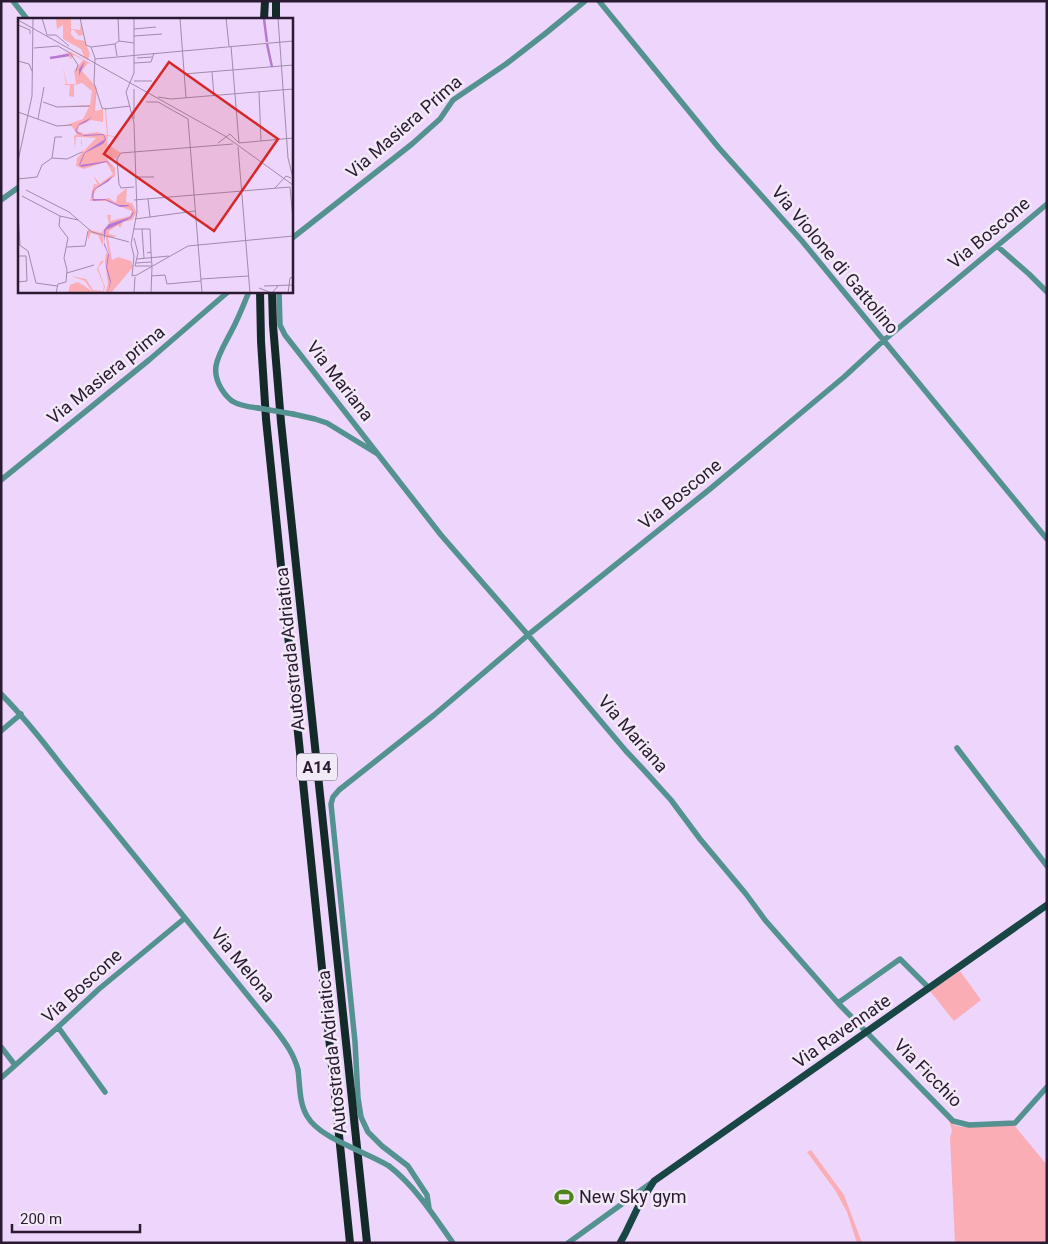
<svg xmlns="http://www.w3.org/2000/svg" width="1048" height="1244" font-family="Roboto,sans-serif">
  <rect width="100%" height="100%" fill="#eed5fc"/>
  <path fill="#faadb4" d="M960 971 981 1000 954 1021 930 991Z
    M949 1120 954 1125 961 1127 1014 1125 1047 1165V1243H955L950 1137 952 1131Z
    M811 1150 844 1195 862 1243H857L847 1212 835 1190 807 1152Z"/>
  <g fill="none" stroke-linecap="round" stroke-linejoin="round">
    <path stroke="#539290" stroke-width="5.5" d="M13 1 27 19
      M599 1 719 148 802 241 1047 539
      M1 200 19 187
      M291 239 412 144 440 119 453 100 506 64 546 33 585 1
      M997 246 1029 274 1047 292
      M248 291V294C243 306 238 319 232 330 226 342 218 354 216 366 214 379 222 393 232 401 240 406 250 407 258 408
      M279 291 280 325 285 335 441 535 528 635 626 751 642 768 671 800 700 839 746 894 765 920 838 1003 953 1121 969 1125 1015 1123 1047 1087
      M293 414 315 419 327 423 376 453
      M1 480 149 360 229 291
      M1 694C23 716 42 740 61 765L275 1029C285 1042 294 1054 298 1070
      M1 731 21 714
      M957 748 1047 866
      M838 1003 900 959 929 988
      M58 1027 105 1092
      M1 1047 15 1065
      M1 1078 58 1027 99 989 185 918
      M389 1166C415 1186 434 1216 453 1243
      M429 1208 427 1195 408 1166 382 1146 368 1132 361 1117 358 1098 355 1042 331 804 333 797 339 790 434 715 528 635 710 489 844 377 883 341 997 246 1047 204
      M568 1243 651 1183"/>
    <path stroke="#184645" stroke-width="7" d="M620 1243 625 1234 639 1205 654 1181 1047 905"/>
    <path stroke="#132a29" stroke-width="8" d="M264 19 265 1
      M276 19V1
      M260 291 261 341 266 419 350 1243
      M272 291 273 325 281 422 367 1243"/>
    <path stroke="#539290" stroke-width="5.5" d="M258 408 293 414
      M298 1070C300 1085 299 1103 307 1116 320 1139 365 1151 389 1166"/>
  </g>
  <defs>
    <g id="stadium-bare" transform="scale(1.5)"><path d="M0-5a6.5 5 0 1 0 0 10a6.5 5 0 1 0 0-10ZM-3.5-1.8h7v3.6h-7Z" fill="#4f841b" stroke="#f2eaf7" stroke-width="2.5" paint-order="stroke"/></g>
  </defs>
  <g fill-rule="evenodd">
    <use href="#stadium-bare" x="564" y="1197"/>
  </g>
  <g text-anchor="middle" stroke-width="5" stroke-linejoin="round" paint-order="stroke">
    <rect fill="#f2eaf7" stroke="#66596e" stroke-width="1" x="297" y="753.5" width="40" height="27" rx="4"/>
    <g font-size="16" font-weight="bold" fill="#2a1b33">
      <text x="317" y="773">A14</text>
    </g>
    <g font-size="18" fill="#2a1b33" stroke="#f2eaf7">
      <text transform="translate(404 127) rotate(-41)" y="6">Via Masiera Prima</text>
      <text transform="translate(989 233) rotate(-40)" y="6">Via Boscone</text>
      <text transform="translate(835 260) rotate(50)" y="6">Via Violone di Gattolino</text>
      <text transform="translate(106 375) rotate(-39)" y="6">Via Masiera prima</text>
      <text transform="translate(340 381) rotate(52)" y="6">Via Mariana</text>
      <text transform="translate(680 494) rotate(-39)" y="6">Via Boscone</text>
      <text transform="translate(290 649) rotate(-96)" y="6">Autostrada Adriatica</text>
      <text transform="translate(633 734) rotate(49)" y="6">Via Mariana</text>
      <text transform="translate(243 965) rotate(51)" y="6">Via Melona</text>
      <text transform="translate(82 986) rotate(-42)" y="6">Via Boscone</text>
      <text transform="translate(842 1031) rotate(-35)" y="6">Via Ravennate</text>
      <text transform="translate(332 1052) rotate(-96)" y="6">Autostrada Adriatica</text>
      <text transform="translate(928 1073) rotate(45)" y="6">Via Ficchio</text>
    </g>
    <g font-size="18" fill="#2a1b33" stroke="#f2eaf7" text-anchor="start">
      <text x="579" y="1203">New Sky gym</text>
    </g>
  </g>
  <g transform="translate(18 18)">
    <rect width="275" height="275" fill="#eed5fc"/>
    <path d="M38 0H53V11L62 12 63 4 65 17 61 18 56 12H53V16L57 21 67 23 72 36 70 42 54 32 66 38 63 31 45 21V7L39 11ZM53 34 75 47 70 45 64 53 79 70 77 93 85 91V104L73 102 61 108 60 113 67 116 79 114 89 117 87 92 88 91 90 117 109 121 90 118 89 126 103 135 99 140 89 141 97 150V158L79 170 75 177 77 183 91 180 98 185 99 178 109 170 108 184 114 185 119 195 114 202 105 204 102 210 100 207 91 213V216L99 218 90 220 94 242 100 239 113 243 115 249 93 275H87L90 266 87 244 88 235 91 237 87 215 91 208 113 200 116 196V194L112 199 91 206 86 212 85 228 80 217 73 215 70 222V211L83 215 91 205 89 197H93L92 203 112 198 114 193 88 183H72L76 166 80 167 75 157 82 166 95 156 88 144 66 151 58 148 59 140 64 135V119H58L57 131 56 118 59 116 53 107H48L65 101 71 89 45 88 72 87 74 73 64 65 56 67V79L51 78 52 67H45L48 66 45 49 49 66H58L56 53 65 42 56 37 52 42 51 37 32 40ZM64 119 78 120 65 134 63 125ZM83 243H86L80 250 87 269 85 275H50L52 267 60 264 74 273 67 263 53 258 68 261 75 272 85 273 86 268 79 251Z" fill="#faadb4" fill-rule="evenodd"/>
    <path d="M67 43 61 58 77 71 78 78 74 99 68 104 61 107 58 113 64 117 85 116 86 117 88 121 86 125 83 127 67 135 62 147 89 143 95 150V158L91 163 76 172 75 181H87L101 187H110L113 189 116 195 113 200 88 212 86 224 91 237 89 249 93 263 90 275 92 264 88 249 90 236 86 227V212L91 206 112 199 115 194 112 188 102 189 87 182 75 183 74 177 75 172 95 158V150L89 144 64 149 61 147 66 135 87 121 85 117 67 118 63 117 59 115 57 113 61 106 74 99 78 77 77 71 61 58V51Z" fill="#b579d4"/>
    <path fill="none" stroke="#b579d4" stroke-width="2.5" d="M246 1 249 24M249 26 254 49M32 40 51 37"/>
    <path fill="none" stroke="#a08bac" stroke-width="1" d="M24 0 29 17H38L51 28M62 0 68 27 73 29 77 40 76 65 84 90 88 91M162 0 168 80M208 0 211 28M260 0 270 140 275 160M0 2 207 118 275 167M0 7 12 12V16M116 11 138 9M116 18 144 16M101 23 116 25M213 28 221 125M73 29 97 26M16 30 40 28 52 35M52 35 60 47 58 53M99 38 97 26 101 23 100 0M119 40 134 39M77 41 275 23M0 43 11 46 14 53M116 45 133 44 136 35M194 54 196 78M166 56 275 47M116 63H134M116 71V101M241 74 243 123M140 79 153 81 275 71M25 84 39 89 72 88M128 84H140L170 101 184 275M87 91 112 88M0 94 39 108 54 107M20 101 26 69M200 125 212 116 221 125M221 125 275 120M220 129 232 275M34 140 37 119H44M0 143 14 78 15 0M117 159H136M0 161 19 159 24 147 34 140 49 141 64 134M116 169 103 170 101 166 99 141 103 135 215 126M257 170 268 158 273 160M8 172 51 194 74 214 111 224M4 178 42 198 60 202M130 181 132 199M116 182 272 169 275 201M0 195 2 227M117 201 177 193M116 211H132L133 234M124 211 126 240M116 220 120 235 117 248M0 226 10 233 18 265 39 268M113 226 119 194 116 105 108 74 116 55V0M113 226 116 238 114 258 117 257M49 229 67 228 70 213M129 235 133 234 134 248M0 238H8L9 263 0 264M119 241 151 238M118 245 133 244M117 248H134M49 255 76 247M117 258 170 228 275 218M133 258 147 257 149 266 183 263M183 261 230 258M246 268 275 267M241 270 254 275 260 268M38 275 40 266 48 264 49 252 46 240 50 220 41 208 42 198M116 275 117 259M133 275 134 249M270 275 272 260 275 259"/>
    <path fill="#d62828" fill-opacity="0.15" stroke="#d62828" stroke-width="2.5" d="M151 44 260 121 196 213 86 136Z"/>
    <rect width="275" height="275" fill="none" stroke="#2a1b33" stroke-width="2.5"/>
  </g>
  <rect width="1048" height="1244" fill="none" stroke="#2a1b33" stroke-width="5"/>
  <path d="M12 1224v8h128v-8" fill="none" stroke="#2a1b33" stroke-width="2.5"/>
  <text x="20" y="1224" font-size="15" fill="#2a1b33" stroke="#f2eaf7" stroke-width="4" paint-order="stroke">200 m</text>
</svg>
